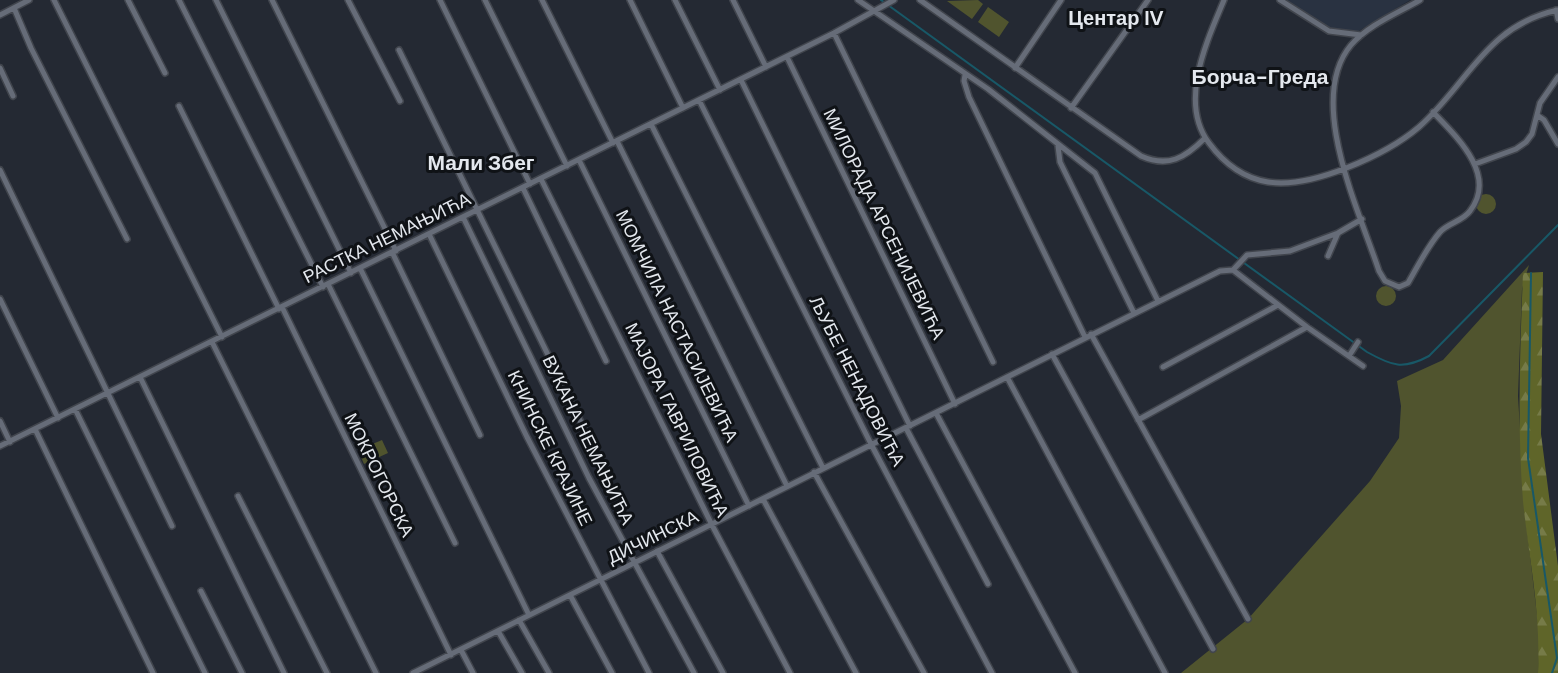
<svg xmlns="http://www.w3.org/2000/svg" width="1558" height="673" font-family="'DM Sans',sans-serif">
  <defs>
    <pattern id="forest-firs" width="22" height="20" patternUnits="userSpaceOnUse" patternTransform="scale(1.5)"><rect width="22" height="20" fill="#5f6529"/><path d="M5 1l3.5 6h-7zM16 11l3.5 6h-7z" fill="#767b48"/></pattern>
  </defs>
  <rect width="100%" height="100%" fill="#242933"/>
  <path fill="#293241" d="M1286 0H1410L1357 32 1340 31 1323 25Z"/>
  <path fill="#50542e" d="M978 0 983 4 972 19 947 1Z
    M988 7 1009 22 999 37 978 22Z
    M1476 204a10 10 0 1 1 20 0a10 10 0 1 1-20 0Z
    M1529 265 1522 289 1518 396 1525 513 1540 641 1538 673H1181L1248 619 1370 481 1399 438 1401 406 1397 381 1443 360Z
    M1376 296a10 10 0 1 1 20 0a10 10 0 1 1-20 0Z
    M382 440 388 453 364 464 358 450Z"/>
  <path fill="url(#forest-firs)" d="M1543 272 1541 434 1558 566V673H1538C1541 612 1529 560 1523 501 1517 424 1520 349 1523 273Z"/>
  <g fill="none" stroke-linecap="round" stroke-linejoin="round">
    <path stroke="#185867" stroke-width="2" d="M881 0 1367 352C1392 366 1403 370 1429 356L1558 225
      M1531 273 1528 458 1557 658 1552 673"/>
    <g stroke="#41454d" stroke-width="8">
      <path id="minor" d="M54 0 222 337
        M128 0 165 73
        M179 0 323 287
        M216 0 351 273
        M272 0 396 251
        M348 0 400 101
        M440 0 530 184
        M485 0 567 166
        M542 0 613 143
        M630 0 683 108
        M675 0 720 90
        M733 0 766 67
        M858 0 988 89 1095 173 1158 301
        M920 0 1141 156C1168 168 1185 158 1205 138
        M1224 0C1207 41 1178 102 1209 143 1223 162 1243 178 1268 182 1311 189 1386 155 1419 127 1469 83 1485 26 1558 10
        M1280 0 1329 31 1361 35
        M1420 0C1398 13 1368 25 1351 45 1305 100 1360 212 1379 271L1385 281 1399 287 1408 283C1418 266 1427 247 1440 232 1448 223 1463 221 1470 211 1498 175 1456 136 1433 112
        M14 8 31 48 127 239
        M1556 10 1558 19
        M0 15 29 0
        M834 33 993 362
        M399 50 594 449
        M787 57 955 404
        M0 68 13 96
        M1015 68 1061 0
        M965 75 964 81 969 97 1085 337
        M741 80 910 426
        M699 100 871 444 992 673
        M179 106 279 309
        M1071 108 1148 0
        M1537 115 1544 120 1558 144
        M651 124 823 468
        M617 141 787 486
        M1058 146 1060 162 1134 313
        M579 160 749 506
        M1475 164 1516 149 1526 142 1532 134 1540 103 1558 77
        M0 170 172 526
        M541 179 712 525 790 673
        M523 188 606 361
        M463 217 589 478 694 673
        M429 234 527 437 649 673
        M392 252 480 435
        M1328 256 1338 233 1362 219
        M360 268 529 615
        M1233 270 1247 255 1290 251 1338 233
        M328 284 455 543
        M0 299 58 418
        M282 307 451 655
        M1091 334 1248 619
        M212 342 376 673
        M1052 354 1213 649
        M1349 356 1358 342
        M1163 367 1278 305
        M140 377 284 673
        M1007 377 1165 673
        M75 409 205 673
        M936 413 1075 673
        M1138 420 1307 327
        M0 421 10 442
        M906 428 988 584
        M35 429 153 673
        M0 446 834 33 894 0
        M814 472 924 673
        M238 496 327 673
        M763 499 856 673
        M657 551 723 673
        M201 591 242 673
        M570 595 612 673
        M519 620 549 673
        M498 631 522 673
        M461 650 473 673
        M413 673 1220 271 1233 270 1307 327 1363 366"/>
    </g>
    <use href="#minor" stroke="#666c78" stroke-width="5"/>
  </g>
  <g text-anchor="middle" stroke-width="6" stroke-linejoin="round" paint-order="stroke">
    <g font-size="18" fill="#e4e8ee" stroke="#0f1216">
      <text transform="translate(884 224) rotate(64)" y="6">МИЛОРАДА АРСЕНИЈЕВИЋА</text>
      <text transform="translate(387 238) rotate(-26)" y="6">РАСТКА НЕМАЊИЋА</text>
      <text transform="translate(677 326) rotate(64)" y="6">МОМЧИЛА НАСТАСИЈЕВИЋА</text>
      <text transform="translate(857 381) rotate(63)" y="6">ЉУБЕ НЕНАДОВИЋА</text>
      <text transform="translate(677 420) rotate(64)" y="6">МАЈОРА ГАВРИЛОВИЋА</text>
      <text transform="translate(588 440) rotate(64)" y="6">ВУКАНА НЕМАЊИЋА</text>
      <text transform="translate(550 448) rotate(64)" y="6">КНИНСКЕ КРАЈИНЕ</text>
      <text transform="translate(379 475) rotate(64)" y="6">МОКРОГОРСКА</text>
      <text transform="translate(653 537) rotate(-26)" y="6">ДИЧИНСКА</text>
    </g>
    <g font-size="20" font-weight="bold" fill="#e4e8ee" stroke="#0f1216">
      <text x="1116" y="25">Центар IV</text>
    </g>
    <g font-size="21" font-weight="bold" fill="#e4e8ee" stroke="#0f1216">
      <text x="1260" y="84">Борча-Греда</text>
      <text x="481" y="170">Мали Збег</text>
    </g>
  </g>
</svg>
